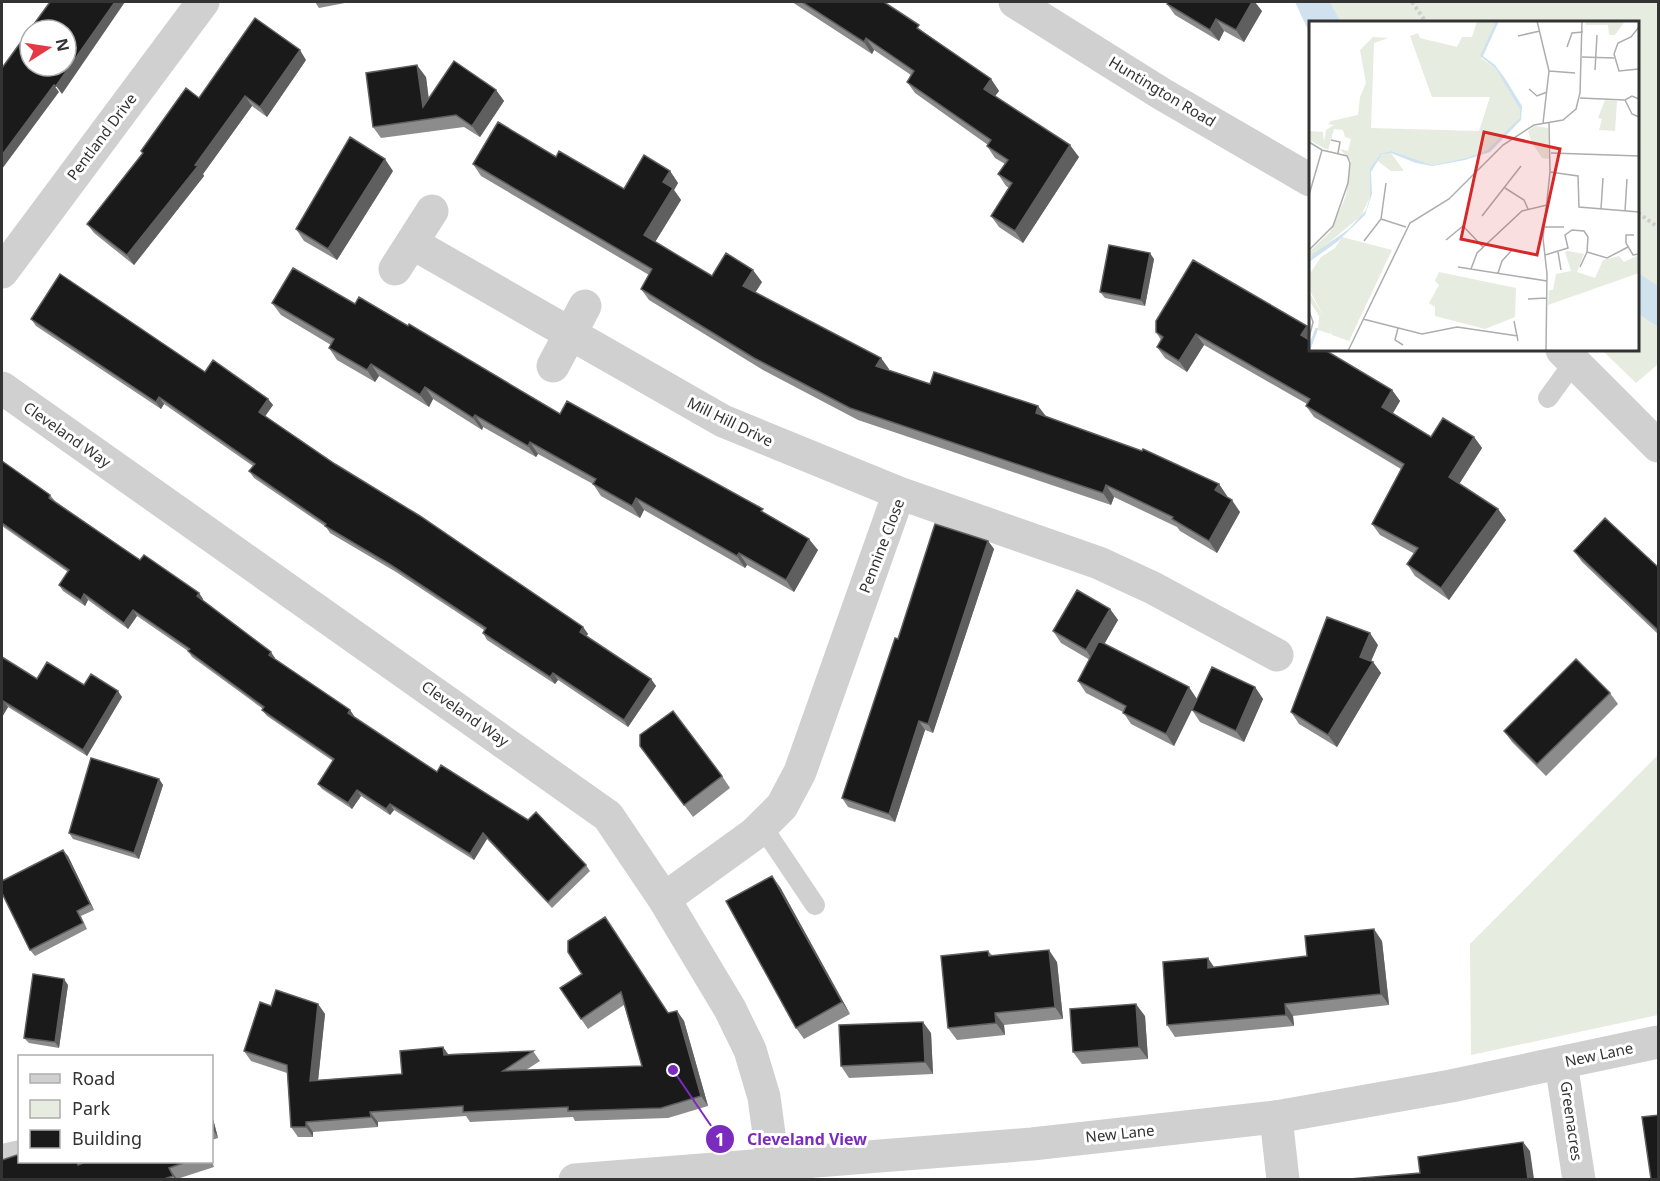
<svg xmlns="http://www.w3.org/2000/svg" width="1660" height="1181" font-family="'Noto Sans',sans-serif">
  <rect width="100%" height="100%" fill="#fff"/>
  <path fill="#e6ecdf" d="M1330 2H1658V287L1638 274V22H1341Z
    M1638 314 1658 327V364L1636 383 1602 350H1638Z
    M1658 755V1015L1471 1055 1470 944Z"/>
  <path fill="#cfe2ee" d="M1295 2H1330L1341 22H1310V34Z
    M1638 273 1658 286V327L1638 314Z"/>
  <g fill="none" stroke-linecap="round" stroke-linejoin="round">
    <path stroke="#cdcdcd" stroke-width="4" stroke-dasharray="3 3" stroke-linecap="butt" d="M1412 2 1426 22
      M1638 213 1658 227"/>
    <path stroke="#d0d0d0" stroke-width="20" d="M1548 398 1574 362
      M762 826 815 905
      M2 1154 20 1150"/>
    <path stroke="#d0d0d0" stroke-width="33" d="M412 243 723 421 899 493 1099 563 1153 588 1277 655
      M395 269 432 211
      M2 272 203 2
      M553 366 585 306
      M2 388 608 816 664 899 730 1009 750 1050 764 1097 773 1164
      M664 899 754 834 782 806 800 772 899 493
      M1561 1063 1579 1180
      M1276 1117 1283 1180"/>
    <path stroke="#d0d0d0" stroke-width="33" d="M1015 2 1162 94 1310 180
      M1562 350 1658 446
      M575 1180 1032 1144 1276 1117 1451 1086 1658 1042"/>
  </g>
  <path fill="#8c8c8c" d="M315 2H350L319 8Z
    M792 2H884L925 33 991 79 999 91 995 96 1079 157 1023 243 999 227 991 216 1009 188 1006 186 998 174 1005 164 995 158 987 146 988 145 915 93 907 82 911 75 874 50 872 54Z
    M1167 4 1262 11 1244 42 1224 31 1219 41 1175 15Z
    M306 60 267 117 252 106 203 174 204 176 134 265 94 233 87 224 143 153 141 151Z
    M426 77 429 99 496 90 504 101 480 137 464 127 381 138 373 127Z
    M556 157 624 189 670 171 678 183 674 190 681 200 655 242 712 276 762 282 755 292 881 358 889 370 930 384 1038 406 1046 416 1219 484 1227 496 1226 497 1240 512 1217 553 1180 531 1177 527 1114 497 1111 505 858 420 763 370 649 300 641 289 649 275 481 176 473 164Z
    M393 171 337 260 304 241 296 229Z
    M1154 259 1145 306 1105 298 1100 292Z
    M272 303 355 304 560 414 767 515 818 550 794 592 747 565 745 568 644 510 640 518 601 496 593 484 538 454 536 457 483 427 482 430 433 399 429 407 379 376 375 382 337 360 329 348 331 345 281 315Z
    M31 319 205 372 268 399 273 405 265 416 335 464 583 627 588 634 586 636 651 679 656 686 628 727 558 680 555 684 487 640 483 633 484 630 396 572 330 533 326 527 254 478 249 471 253 466 164 404 161 409 36 326Z
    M1307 326 1311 331V350L1392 390 1400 401 1393 413 1431 437H1474L1482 448 1459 484 1498 509 1506 520 1449 600 1415 576 1407 564 1415 554 1380 535 1372 524 1401 469 1314 417 1306 406 1307 404 1204 345 1187 372 1165 358 1157 347 1161 340 1156 332Z
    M2 461 50 495 55 501 140 560 199 593 203 599 202 600 275 658 274 659 350 710 354 716 353 717 437 772 586 865 590 871 552 908 487 839 474 860 394 810 390 815 361 796 352 809 322 789 318 784 333 761 267 716 262 710 263 709 192 657 188 651 137 616 128 629 88 600 85 606 63 591 59 585 68 572 2 526Z
    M988 541 994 549 933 733 925 730 895 822 848 807 842 798 898 639Z
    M1574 551 1659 568V635L1582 562Z
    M1110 609 1118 620 1104 644 1197 699 1255 687 1263 699 1244 742 1200 722 1192 710 1174 746 1131 724 1123 712 1086 693 1078 681 1090 660 1061 643 1053 631Z
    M1378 645 1371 661 1373 662 1381 673 1337 747 1299 724 1291 712Z
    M2 657 37 679 84 685 122 697 87 756 8 707 2 717Z
    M1610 693 1618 704 1546 776 1512 742 1504 731Z
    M640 746 722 776 730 788 693 817Z
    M159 779 163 785 139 859 73 839 69 833Z
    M68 856 94 910 81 916 87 929 35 956 30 950Z
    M780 887 850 1014 804 1039 796 1028Z
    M1382 941 1389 1005 1293 1016 1294 1026 1175 1037 1167 1025 1214 967 1307 956Z
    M988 951 992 955 1057 962 1063 1019 1004 1025 1005 1035 957 1040 948 1028Z
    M582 974 669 1013 677 1011 684 1021 708 1106 668 1118 575 1121 573 1117 470 1122 466 1116 378 1122V1127L313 1132V1137H298L291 1127 287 1073 251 1061 244 1051 271 1006 318 1004 325 1014 318 1080 402 1074 443 1047 448 1054 533 1051 540 1061 526 1070 642 1066 624 1005 588 1029 560 988Z
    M68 985 59 1048 29 1043 24 1038Z
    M1145 1016 1148 1059 1082 1064 1073 1052Z
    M931 1033 933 1074 849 1078 841 1066Z
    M212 1115 218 1138 212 1140Z
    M20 1161H82V1164L88 1161H212L214 1167 177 1179H2Z"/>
  <path fill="#5f5f5f" d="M115 2H125L62 94 56 86Z
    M1252 2H1255L1262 11 1244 42 1236 30Z
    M1216 19 1224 31 1219 41 1210 30Z
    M866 38 874 50 872 54 864 42Z
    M300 50 306 60 267 117 260 107Z
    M417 65 426 77 431 119 423 107Z
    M991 79 999 91 992 100 984 89Z
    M54 85 59 92 2 169V155Z
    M496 90 504 101 480 137 472 126Z
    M245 96 252 106 203 174 204 176 134 265 127 255 195 165Z
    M1070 145 1079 157 1023 243 1015 231Z
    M385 159 393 171 337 260 328 249Z
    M670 171 678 183 674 190 681 200 652 247 644 235 663 182Z
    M1150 253 1154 259 1145 306 1141 300Z
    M753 270 762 282 752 298 743 286Z
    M1307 326 1311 331V345L1301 335Z
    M1196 334 1204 345 1187 372 1179 361Z
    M881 358 889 369 885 377 876 366Z
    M371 364 379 376 375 382 367 370Z
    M425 387 433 399 429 407 420 395Z
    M1392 390 1400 401 1390 418 1382 407Z
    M159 397 164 404 161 409 156 402Z
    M268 399 273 405 264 418 259 412Z
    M1038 406 1047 418 1036 413Z
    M475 415 483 427 482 430 473 418Z
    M1474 437 1482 448 1456 489 1449 477Z
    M530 442 538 454 536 457 528 446Z
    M1219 484 1227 496 1223 502 1215 490Z
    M1106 485 1114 497 1111 505 1103 493Z
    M636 498 644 510 640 518 632 506Z
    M1232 500 1240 512 1217 553 1209 541Z
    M1498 509 1506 520 1449 600 1441 588Z
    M809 539 818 550 794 592 786 580Z
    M988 541 994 549 933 733 928 724Z
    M739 553 747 565 745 568 737 556Z
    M199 593 203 599 201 602 197 596Z
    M84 594 88 600 85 606 81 600Z
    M1110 609 1118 620 1094 662 1086 650Z
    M133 610 137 616 128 629 124 623Z
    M583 627 588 634 585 638 580 632Z
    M1370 633 1378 645 1368 668 1360 657Z
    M271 652 275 658 273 661 269 655Z
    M1373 662 1381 673 1337 747 1328 735Z
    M553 673 558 680 555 684 550 677Z
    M651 679 656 686 628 727 624 720Z
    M1189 687 1197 699 1174 746 1166 734Z
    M1255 687 1263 699 1244 742 1236 731Z
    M118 691 122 697 87 756 83 750Z
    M3 701 8 707 2 717V704Z
    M350 710 354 716 352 719 348 713Z
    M919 721 925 730 895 822 889 814Z
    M159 779 163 785 139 859 134 853Z
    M357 790 361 796 352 809 348 803Z
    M390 804 394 810 390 815 386 809Z
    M483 833 487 839 474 860 470 854Z
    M63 850 68 856 94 910 90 904Z
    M772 876 780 887 850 1014 842 1002Z
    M1374 929 1382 941 1389 1005 1381 994Z
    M1049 950 1057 962 1063 1019 1055 1007Z
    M1208 958 1216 970 1208 968Z
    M64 979 68 985 59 1048 55 1042Z
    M318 1004 325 1014 317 1091 310 1081Z
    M1136 1004 1145 1016 1148 1059 1139 1047Z
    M1285 1004 1293 1016 1294 1026 1286 1015Z
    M677 1011 684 1021 708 1106 701 1096Z
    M995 1013 1004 1025 1005 1035 996 1023Z
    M923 1022 931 1033 933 1074 925 1062Z
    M443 1047 450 1057 444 1055Z
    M370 1112 378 1122V1127L371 1117Z
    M212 1115 218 1138 212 1128Z
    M306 1122 313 1132V1137L306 1127Z
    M1523 1142 1530 1151 1534 1179H1528Z
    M169 1168 177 1179H175L173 1176Z"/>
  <path fill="#1a1a1a" stroke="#5f5f5f" stroke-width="1.5" fill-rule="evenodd" d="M50 2H115L56 86 54 85 2 155V68ZM30 30H66V66H30Z
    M802 2H884L919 25 917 28 991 79 984 89 1070 145 1015 231 991 216 1012 183 998 174 1008 160 987 146 991 140 907 82 914 71 866 38 864 42Z
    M1168 2H1252L1236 30 1216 19 1210 30 1167 4Z
    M255 18 300 50 260 107 245 96 195 165 198 166 127 255 87 224 143 153 141 151 186 88 199 98Z
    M454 61 496 90 472 126 456 115 373 127 366 73 417 65 423 107Z
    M498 122 556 157 559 151 624 189 644 155 670 171 663 182 673 188 644 235 712 276 726 253 753 270 743 286 881 358 876 366 930 384 934 372 1038 406 1036 413 1142 451 1143 449 1219 484 1215 490 1232 500 1209 541 1172 519 1173 517 1106 485 1103 493 850 408 754 358 641 289 652 269 473 164Z
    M350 137 385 159 328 249 296 229Z
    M1109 245 1150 253 1141 300 1100 292Z
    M1193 260 1307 326 1301 335 1311 341V350H1325L1392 390 1382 407 1431 437 1443 418 1474 437 1449 477 1498 509 1441 588 1407 564 1418 548 1372 524 1404 464 1306 406 1310 399 1196 334 1179 361 1157 347 1163 337 1156 332V321Z
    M293 268 355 304 359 297 408 326 409 324 560 414 567 401 763 509 761 511 809 539 786 580 739 553 737 556 636 498 632 506 593 484 596 479 530 442 528 446 475 415 473 418 425 387 420 395 371 364 367 370 329 348 334 339 272 303Z
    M60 274 205 372 213 360 268 399 259 412 335 464 420 516 583 627 580 632 651 679 624 720 553 673 550 677 483 633 486 628 391 565 325 526 326 524 249 471 255 464 159 397 156 402 31 319Z
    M2 461 50 495 49 498 140 560 144 555 199 593 197 596 271 652 269 655 350 710 348 713 437 772 441 765 528 820 536 812 586 865 548 902 483 833 470 854 390 804 386 809 357 790 348 803 318 784 334 759 262 710 264 707 188 651 190 649 133 610 124 623 84 594 81 600 59 585 69 570 2 523Z
    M1605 518 1659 568V631L1574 551Z
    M935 524 988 541 928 724 919 721 889 814 842 798 895 638 898 639Z
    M1077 590 1110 609 1086 650 1053 631Z
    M1327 617 1370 633 1360 657 1373 662 1328 735 1291 712Z
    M1099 641 1189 687 1166 734 1123 713 1126 706 1078 681Z
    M2 657 37 679 47 662 84 685 91 674 118 691 83 750 3 701 2 704Z
    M1576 659 1610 693 1537 764 1504 731Z
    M1212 667 1255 687 1236 731 1192 710Z
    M673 711 722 776 684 805 640 746V735Z
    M91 758 159 779 134 853 69 833Z
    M63 850 90 904 77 911 83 923 30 950 2 893V881Z
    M772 876 842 1002 796 1028 726 901Z
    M605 917 668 1013 677 1011 701 1096 661 1108 568 1111V1107L463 1112V1106L370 1112 371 1117 306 1122V1127H291L287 1065 244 1051 260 1002 271 1006 276 990 318 1004 310 1081 402 1074 400 1051 443 1047 444 1055 533 1051 503 1071 642 1066 621 992 581 1019 560 988 582 974 568 952V941Z
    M1374 929 1381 994 1285 1004 1286 1015 1167 1025 1163 962 1208 958V968L1307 956 1305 936Z
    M1049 950 1055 1007 995 1013 996 1023 948 1028 941 956 988 951 989 956Z
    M33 974 64 979 55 1042 24 1038Z
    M1136 1004 1139 1047 1073 1052 1070 1009Z
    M923 1022 925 1062 841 1066 839 1025Z
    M1659 1115V1179H1651L1642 1117Z
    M1523 1142 1528 1179H1350L1420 1173 1418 1157Z
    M20 1154V1161H77L78 1165 88 1161H189L169 1168 173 1176 164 1179H2V1160Z"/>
  <g text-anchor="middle" stroke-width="6" stroke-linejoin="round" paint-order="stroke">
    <g font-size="15" fill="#333" stroke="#fff">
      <text transform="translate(1162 92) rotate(31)" y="5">Huntington Road</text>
      <text transform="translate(102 137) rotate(-53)" y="5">Pentland Drive</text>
      <text transform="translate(730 422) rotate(26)" y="5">Mill Hill Drive</text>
      <text transform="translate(67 435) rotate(35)" y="5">Cleveland Way</text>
      <text transform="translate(882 546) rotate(-69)" y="5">Pennine Close</text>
      <text transform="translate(465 714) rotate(35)" y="5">Cleveland Way</text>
      <text transform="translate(1599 1055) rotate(-12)" y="5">New Lane</text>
      <text transform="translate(1571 1121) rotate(82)" y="5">Greenacres</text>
      <text transform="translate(1120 1134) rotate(-6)" y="5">New Lane</text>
    </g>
  </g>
  <g transform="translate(1309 21)">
    <rect width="330" height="330" fill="#fff"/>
    <path d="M168 0H187L172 37 187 48 211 89V98L178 129 157 137 123 144 83 130 72 132 61 147V176L52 195 0 238V231L21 211 37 175 42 140 31 128 39 130 42 118 36 116 34 109 25 108 19 129 0 119V110L14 111 15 121 17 109 25 104 19 103 22 100 49 94 51 76 57 62 51 29 64 16 79 17 65 22 62 107 170 110 181 76H123L101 15 109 12 111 17 148 26 153 16H163ZM276 0H316L306 14H300L299 4H277ZM296 79 308 80 306 110 290 109 293 98 289 97ZM226 105 239 107 240 138 233 137 223 122 219 110ZM75 132H82L95 150H82L70 141 68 138ZM33 216 83 229 40 320 23 314 21 307 22 313 9 309 10 295 0 279V271L15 296 0 268V254L12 236 26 227ZM259 230 275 233 268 251 286 257 294 239 310 235 315 241 330 234V252L239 284 240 269H244L247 253 262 250 256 231ZM130 251 207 267 206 296 176 308 126 295V286L120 282 130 264 126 260Z" fill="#e6ecdf"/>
    <path d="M187 0H190L174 35 186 44 197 59 213 85 212 99 181 131 156 139 123 145 107 142 82 132 73 133 62 151 63 173 56 194 28 221 0 241 4 233 40 208 57 189 61 176V147L72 132 83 130 123 144 157 137 178 129 211 97V89L187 48 171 35Z" fill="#cfe2ee"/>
    <path fill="none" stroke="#cfe2ee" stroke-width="3" d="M0 328 8 307"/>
    <path fill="none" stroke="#adadad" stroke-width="1.5" d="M228 0 240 50 234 102M330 6 322 16 309 22 305 33 310 50 330 48M209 15 231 10M258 26 263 12 274 11M273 36 305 37M286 49 288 14M240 50 266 52M220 68 228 75 238 71M271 77 316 79 323 75 330 78M316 79 323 93 330 96M22 119 31 121 29 132M0 121 13 129 38 135 41 142 39 162 24 205 0 229M242 132 330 135M241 151 269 155 270 186 330 191M196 167 215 179 219 188M0 174 13 129M292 188 294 157M316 190 318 158M173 195 212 145M72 198 97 206M235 206H255M325 214H317V222L324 234 330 233M137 219 154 205 174 226M55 220 72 198 77 162M249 231 252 249M278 231 298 237 319 226M236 234 259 227 256 214 263 209 275 210 279 216 278 231 271 246M149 246 238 260M162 248 168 232 213 190 238 184M189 252 193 240 203 229M219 278 237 277M0 290 4 301 0 317M54 298 113 313 148 306 209 315M205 300 209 320M89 307 86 319 94 324M39 330 101 202 140 178 194 124 225 104 254 99 267 88 271 72 273 0M237 330 238 253 234 217 241 151 240 101"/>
    <path fill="#d62828" fill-opacity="0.15" stroke="#d62828" stroke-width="3" d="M175 111 251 128 228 234 152 218Z"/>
    <rect width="330" height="330" fill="none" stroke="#333" stroke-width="3"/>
  </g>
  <path fill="none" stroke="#7b2cbf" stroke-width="2" d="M673 1070L720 1139"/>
  <g fill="#7b2cbf" stroke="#fff" stroke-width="2">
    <circle cx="673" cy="1070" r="6"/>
    <circle cx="720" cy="1139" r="15"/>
  </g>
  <g font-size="18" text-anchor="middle" font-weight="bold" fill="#fff">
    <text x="720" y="1146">1</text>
  </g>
  <g font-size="16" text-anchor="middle" font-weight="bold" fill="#7b2cbf" stroke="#fff" stroke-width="6" stroke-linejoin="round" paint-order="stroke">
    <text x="807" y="1145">Cleveland View</text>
  </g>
  <rect width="1660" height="1181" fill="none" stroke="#333333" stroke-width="6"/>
  <rect x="18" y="1055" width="195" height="108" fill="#ffffff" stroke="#adadad" stroke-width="1.5"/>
  <rect x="30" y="1074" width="30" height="9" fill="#d0d0d0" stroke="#adadad" stroke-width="1.5"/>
  <text x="72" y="1085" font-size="18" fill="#333333">Road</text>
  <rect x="30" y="1100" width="30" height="18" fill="#e6ecdf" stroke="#adadad" stroke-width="1.5"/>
  <text x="72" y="1115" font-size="18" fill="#333333">Park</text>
  <rect x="30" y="1130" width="30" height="18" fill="#1a1a1a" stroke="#adadad" stroke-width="1.5"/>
  <text x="72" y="1145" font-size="18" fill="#333333">Building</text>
  <g transform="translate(48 48) rotate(78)"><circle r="28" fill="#ffffff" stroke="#adadad" stroke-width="1.5"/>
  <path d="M0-4.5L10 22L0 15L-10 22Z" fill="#e63946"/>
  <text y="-9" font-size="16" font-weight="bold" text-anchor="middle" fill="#333333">N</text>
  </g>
</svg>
